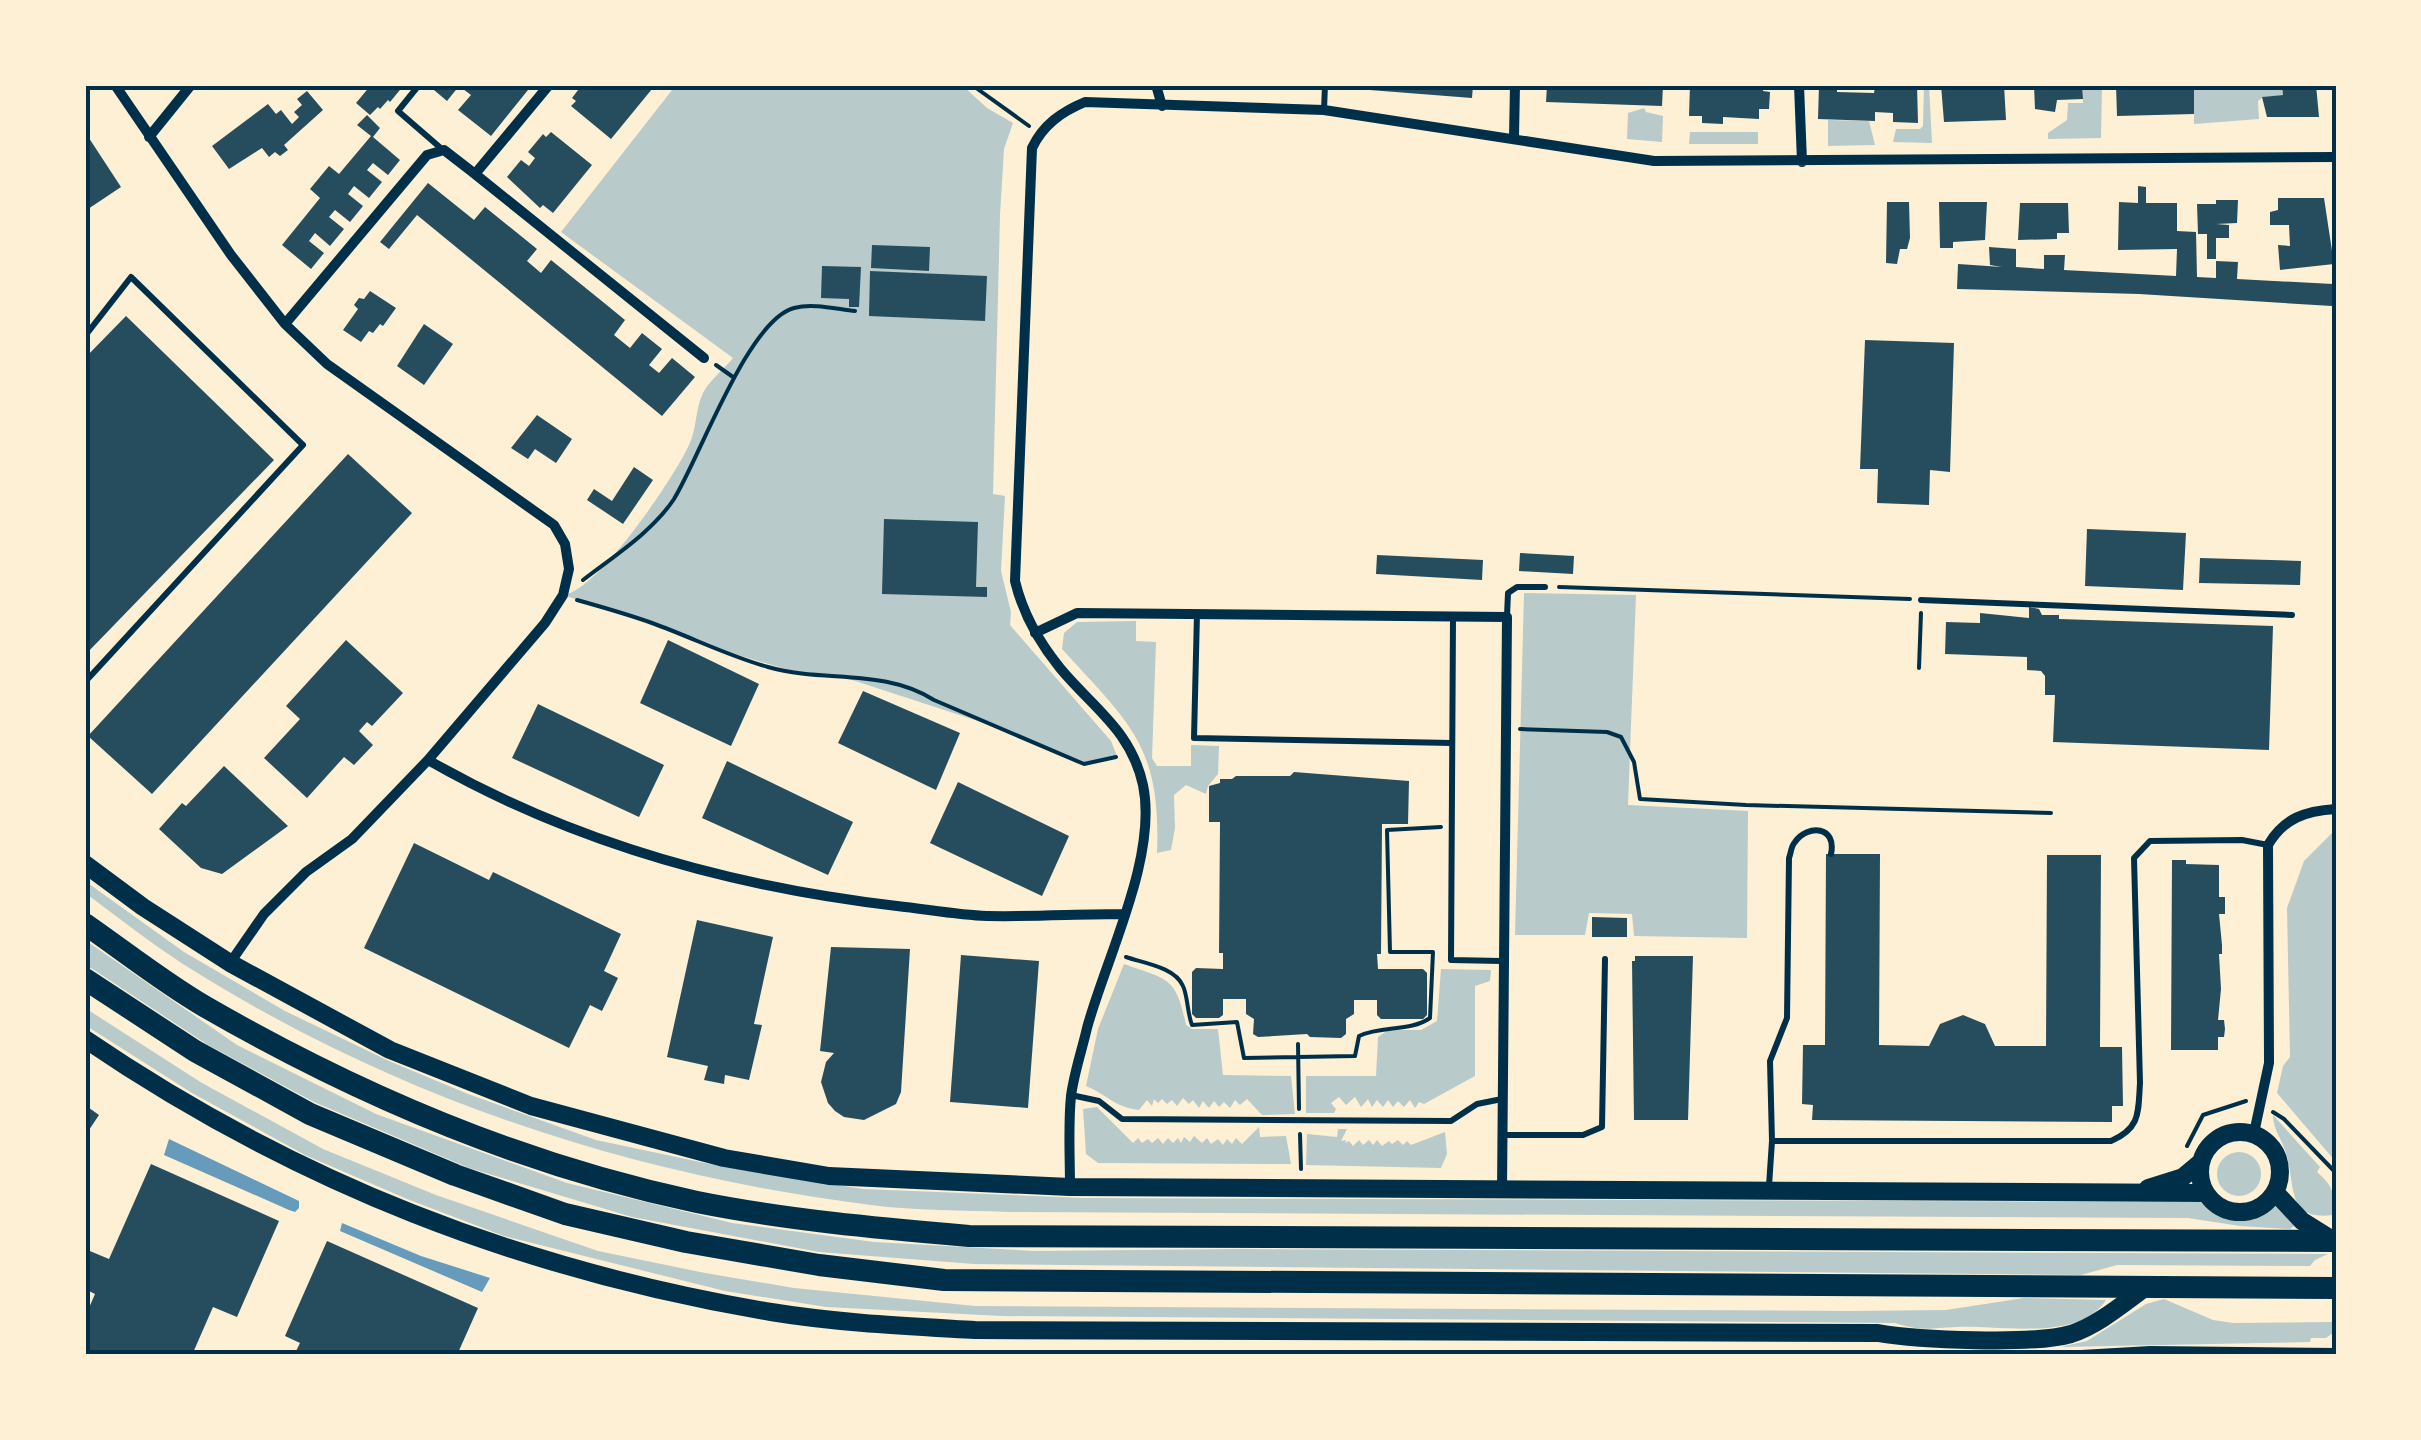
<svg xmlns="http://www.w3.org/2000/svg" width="2421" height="1440" font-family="'Varela Round',sans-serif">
  <rect width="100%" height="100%" fill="#fdf0d5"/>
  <path fill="#b9caca" d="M676 85H962L987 108 1013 123 1004 149 1000 215 993 494 1005 496 1001 571 1011 612 1010 625 1111 741 1117 756 1084 764 984 723 843 677 792 671 695 642 663 627 563 595C597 592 674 478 689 445 697 429 695 409 703 393 709 381 724 369 733 358L561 232Z
    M1924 85H1929L1932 143 1893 142 1896 129H1920L1923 126Z
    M2082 85H2102L2101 138 2048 139V133L2067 120 2068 103H2083Z
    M2194 85H2282L2283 95 2263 97 2258 101 2259 119 2194 124Z
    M1644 108 1646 112 1663 116 1662 142 1627 139 1628 113Z
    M1828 120 1869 121 1875 145 1828 146Z
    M1690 132H1758V144H1689Z
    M1524 593 1636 595 1628 805 1748 811 1747 938 1634 936 1632 914 1589 913 1585 935H1515Z
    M1136 621V641L1156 642 1152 758 1157 766H1191V745L1219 746 1218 774 1208 786 1206 794 1186 785 1174 795 1175 828 1171 850 1157 853C1161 745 1130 724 1062 649L1064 633 1077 622Z
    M2336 829V1162L2277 1093 2283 1066 2290 1057 2287 908 2304 861Z
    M85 881 184 952 285 1011 389 1061 468 1094 596 1140 719 1166 863 1189 1083 1198 2200 1202C2230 1223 2245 1225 2278 1205L2296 1224 2290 1229 2240 1226 2188 1218 1008 1212C963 1210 916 1211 871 1205 625 1174 393 1097 183 964 149 942 118 917 85 893Z
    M85 940 237 1045 376 1114 567 1183 732 1223 874 1242 1034 1251 1237 1249 2328 1254 2315 1260 2310 1266 2117 1265 2081 1275 974 1264 819 1252 632 1217 469 1168 314 1102 208 1045 85 964Z
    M1124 964C1168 980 1176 976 1186 1025L1192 1029H1218L1223 1075 1291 1076 1295 1114 1262 1115 1247 1099 1240 1105 1235 1100 1230 1108 1224 1102 1219 1107 1214 1101 1209 1108 1203 1101 1199 1108 1193 1100 1189 1104 1183 1098 1177 1106 1172 1100 1167 1104 1162 1099 1158 1103 1154 1099 1152 1106 1147 1100 1139 1110C1114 1107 1108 1095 1086 1086L1098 1029Z
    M1441 969 1491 970 1490 981 1475 986V1076L1424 1104 1419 1102 1415 1108 1410 1100 1404 1107 1398 1101 1393 1107 1388 1100 1383 1107 1377 1100 1372 1107 1368 1099 1361 1107 1355 1097 1346 1105 1339 1097 1331 1103 1336 1109 1334 1113H1306V1076H1376L1378 1037 1388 1030H1421L1437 1021Z
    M85 1008 202 1083 323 1149 436 1195 598 1251 705 1273 794 1288 975 1306 1849 1311 1946 1310 2024 1298 2106 1300C2079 1342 1999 1325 1957 1327 1931 1328 1922 1332 1895 1323L1002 1316 826 1307 725 1291 504 1236 407 1199 305 1155 192 1093 85 1025Z
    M1097 1107 1133 1143 1138 1138 1142 1143 1148 1139 1152 1143 1158 1138 1163 1144 1168 1138 1173 1143 1178 1138 1181 1143 1184 1137 1190 1142 1194 1136 1202 1143 1207 1138 1211 1144 1218 1139 1223 1145 1227 1139 1232 1144 1236 1138 1242 1144 1259 1127 1260 1137 1286 1136 1291 1164 1098 1163 1086 1154 1083 1109Z
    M2273 1115 2320 1167 2317 1172C2333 1186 2335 1193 2333 1215 2285 1221 2296 1184 2286 1153 2282 1139 2273 1130 2273 1115Z
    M1338 1129H1347L1341 1141 1346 1140 1345 1143 1349 1141 1353 1146 1359 1140 1363 1145 1369 1140 1373 1145 1377 1140 1382 1146 1389 1141 1392 1144 1398 1140 1403 1145 1407 1141 1411 1145 1445 1132 1447 1154 1441 1168 1306 1165 1307 1134 1337 1137Z
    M2217 1174a22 22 0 1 1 44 0a22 22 0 1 1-44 0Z
    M2164 1299 2213 1320 2233 1323 2333 1322V1333L2326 1338H2311L2310 1342 2060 1347 2087 1341 2146 1304Z"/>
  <path fill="#669bbc" d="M169 1139 299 1201V1208L295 1212 289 1210 164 1155Z
    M342 1223 421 1256 490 1278 482 1292 340 1231Z"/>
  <path fill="#264d5e" d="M371 85H404L390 102 388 100 380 109 378 107 370 115 356 103Z
    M428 85H472L476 88 479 85H532L491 136 458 110 471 95 459 86 447 101Z
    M582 85H647L652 89 611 139 571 106 576 101 572 98Z
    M1358 85H1473L1472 98 1357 89Z
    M1547 85H1663L1662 106 1546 102Z
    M1690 85 1714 89V85H1736L1735 90H1750L1751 85H1763V91L1770 92 1769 109H1759V119L1723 117V124L1702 123V116H1689Z
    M1819 85H1837V92L1874 93 1875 87 1885 88V85H1917L1918 123 1893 122V113L1875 112V121L1818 119Z
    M1941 85H2004L2006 120 1944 122Z
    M2034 85H2082L2083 99 2057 100 2055 112 2035 109Z
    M2116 85H2194V114L2117 116Z
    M2282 85H2316L2319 117H2267L2262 97 2283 95Z
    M307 91 323 110 284 145 288 150 280 156 275 152 269 157 262 148 229 169 212 146 268 104 276 114 281 110 292 124 299 117 294 112 302 105 297 99Z
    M367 115 380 128 373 137 400 160 388 175 373 163 367 170 382 182 369 198 354 186 348 194 363 206 350 222 335 210 329 217 344 229 330 246 315 233 309 241 324 253 311 269 282 245 320 198 310 189 329 166 339 174 371 136 357 125Z
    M85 132 121 187 85 211Z
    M551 132 592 165 553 213 543 205 540 208 507 177 521 160 529 166 535 158 528 152 543 134 546 137Z
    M428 183 474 220 485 207 537 249 527 261 541 273 551 260 603 302 625 320 614 335 630 348 642 333 662 349 649 365 659 373 672 358 695 377 662 416 417 215 389 249 380 242Z
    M2138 186 2146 187V203H2177V231L2196 232 2197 277 2216 278V261L2238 262 2237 279 2333 284 2332 306 2139 294 1957 289 1958 264 2002 267 1990 265 1989 247 2016 249V267L2044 269V255H2065L2064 270 2176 276 2177 249 2118 250 2119 202 2138 203Z
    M2278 198H2324L2334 264 2280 270 2278 245 2290 246 2289 225H2270V212L2278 210Z
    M2216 200H2238L2237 223 2216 224 2229 225V238H2216V259H2207V234H2198L2197 204H2216Z
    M1887 202H1909L1910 238 1907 249H1900L1897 264 1886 263Z
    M1939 202H1987L1985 240 1953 242V248H1940Z
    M2020 203H2068L2069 233H2057V239L2018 240Z
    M872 245 930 247 929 271 871 268Z
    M822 266 861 267 859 307H849V299L821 298Z
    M870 271 987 276 985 321 869 316Z
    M370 291 396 308 383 326 380 324 373 333 369 331 361 342 343 330 358 309 354 305 359 298 364 299Z
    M126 316 274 460 85 655V358Z
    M424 324 453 344 424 385 397 366Z
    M1865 340 1954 343 1950 472 1930 470 1929 505 1877 503 1878 469H1860Z
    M537 415 572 439 556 463 535 449 528 459 511 448Z
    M348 454 412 513 152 794 88 736Z
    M634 467 653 480 623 524 587 500 594 489 612 501Z
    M884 519 978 522 976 587H987V597L882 594Z
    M2087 529 2186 533 2183 590 2085 586Z
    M1520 553 1574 556 1573 574 1519 571Z
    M1377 555 1483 560 1482 580 1376 574Z
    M2200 558 2301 561 2300 585 2199 583Z
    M2029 607 2039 609 2042 615H2059V619L2273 626 2269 750 2053 742 2055 695H2045V676L2041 671 2027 670V657L1945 654 1946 622 1980 623V613L2029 618Z
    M346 640 403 693 372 726 367 722 359 731 373 745 354 765 344 757 307 798 264 758 300 719 286 706Z
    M668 640 759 684 731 746 640 703Z
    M863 691 960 733 936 790 838 743Z
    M538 704 664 765 639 817 512 758Z
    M727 761 853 822 828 875 702 818Z
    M224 766 288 826 222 874 201 868 159 829 182 803 186 806Z
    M1294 772 1409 781 1408 824H1382L1381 954H1377L1378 969H1423L1427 973V1015L1423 1019H1381L1377 1015V1000H1354V1014L1346 1019V1034L1341 1038 1310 1037 1307 1034 1258 1037 1253 1034 1254 1019 1246 1014V999H1223V1015L1219 1018H1196L1192 1014V972L1196 968 1223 969V953H1219L1220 822H1209V786L1220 783V779H1232L1236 776H1290Z
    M958 782 1069 836 1042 896 930 843Z
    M414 843 489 880 493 872 621 934 604 971 618 978 602 1011 590 1005 569 1048 364 948Z
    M1826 854H1880L1879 1045 1929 1046 1940 1024 1963 1015 1985 1024 1995 1046H2046L2047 855H2101L2100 1047H2122L2123 1106H2112V1122L1812 1120 1813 1105 1802 1104 1803 1045H1825Z
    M2172 860H2186V864L2219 865V897H2225V914H2219L2222 945V954H2219L2221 989 2218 1020H2224L2225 1029 2224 1037H2218V1050H2171Z
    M1592 917 1627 918V937H1592Z
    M697 920 773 937 754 1024 762 1025 749 1080 725 1075 724 1084 704 1080 708 1066 667 1057Z
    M831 947 910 949 901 1092 896 1104 864 1120 844 1117 835 1111 828 1103 821 1082 826 1062 834 1053 820 1051Z
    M961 955 1039 961 1028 1108 950 1102Z
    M1635 956H1693L1688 1120H1634L1632 961H1635Z
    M85 1105 99 1115 85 1136Z
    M151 1164 279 1221 237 1317 213 1307 192 1355H85V1317L95 1294 85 1289V1249L109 1259Z
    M327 1241 478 1308 457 1355H294L300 1343 285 1336Z"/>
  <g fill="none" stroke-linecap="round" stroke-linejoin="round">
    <path stroke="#003049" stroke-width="4" d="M972 85 1029 126
      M716 365 733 377
      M583 580C614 556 652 532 674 499 700 457 748 320 794 308 813 303 836 309 855 311
      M1559 587 1910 599
      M577 600C602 607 627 614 652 623 691 637 728 656 768 667 824 683 884 668 934 700L1084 764 1116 757
      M1919 668 1921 613
      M1520 729 1607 732 1621 737 1634 762 1640 799 1746 805 2051 813
      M1126 957C1143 963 1175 967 1183 986 1188 997 1187 1012 1192 1025L1237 1022 1244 1058 1355 1056 1359 1036C1382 1025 1410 1032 1430 1018L1433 952H1390L1387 830 1441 827
      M1298 1044 1299 1109
      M2273 1112 2284 1119 2336 1173
      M1300 1134 1301 1169
      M2187 1146 2203 1115 2246 1101
      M2081 1352 2150 1348 2336 1350"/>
    <path stroke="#003049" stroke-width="6" d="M419 85 398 111 443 150
      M1324 110 1325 85
      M85 336 131 277 303 445 85 682
      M1921 600 2292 615
      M1197 613 1194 738 1452 743
      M1507 616 1508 593 1517 587H1545
      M1453 617 1451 960 1501 961
      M1071 1095 1099 1101 1122 1119 1451 1121 1477 1104 1502 1099
      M1503 1135H1583L1602 1127 1605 959
      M1772 1141H2111C2141 1128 2138 1112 2140 1083L2134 858 2150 841 2242 840 2268 845
      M1769 1186 1772 1141 1770 1061 1787 1018 1789 858C1791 853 1791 846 1795 842 1808 824 1837 826 1831 854"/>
    <path stroke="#003049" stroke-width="10" d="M115 85 231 255 285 324 327 364 554 525 565 544 569 569 563 595 545 623 428 760 352 839 306 872 264 914 230 963
      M1156 85 1162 106
      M1799 85 1802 162
      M149 137 191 85
      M1514 137 1515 85
      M475 174 704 358
      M285 324 427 155 444 150 475 174 549 85
      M1035 633 1077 613 1507 617 1502 1190
      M428 760C571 842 733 887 897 906 926 909 957 915 987 916 1033 917 1079 914 1124 914
      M2254 1133 2269 1063 2268 845C2284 818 2305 811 2336 809
      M1070 1187C1070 1157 1068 1125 1071 1096 1074 1073 1082 1050 1087 1028 1106 958 1158 857 1143 785 1131 730 1093 708 1060 668 1038 641 1023 614 1015 581L1032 148C1043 125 1061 112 1085 102L1324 110 1654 161 2336 157"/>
    <path stroke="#003049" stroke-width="18" d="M85 864 143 907 230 963 390 1050 531 1106 724 1158 829 1176 1070 1187 2206 1193
      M85 1039C295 1182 520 1270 771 1312 838 1323 907 1326 975 1330L1878 1333C1919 1340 2033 1345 2071 1334 2099 1325 2125 1302 2149 1285
      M2200 1172a40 40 0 1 1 80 0a40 40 0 1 1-80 0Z
      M2148 1188 2183 1177 2201 1162
      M2275 1192 2302 1221 2334 1241"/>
    <path stroke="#003049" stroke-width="22" d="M85 924C124 951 163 982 204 1006 358 1095 522 1165 697 1202 787 1220 877 1228 969 1236L2336 1241
      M85 979 195 1051 310 1114 455 1175 565 1214 686 1242 819 1265 944 1280 2336 1288"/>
  </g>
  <rect width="2421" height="1440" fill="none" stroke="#fdf0d5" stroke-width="175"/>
  <rect x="88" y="88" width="2246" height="1264" fill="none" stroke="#003049" stroke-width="4"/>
</svg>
